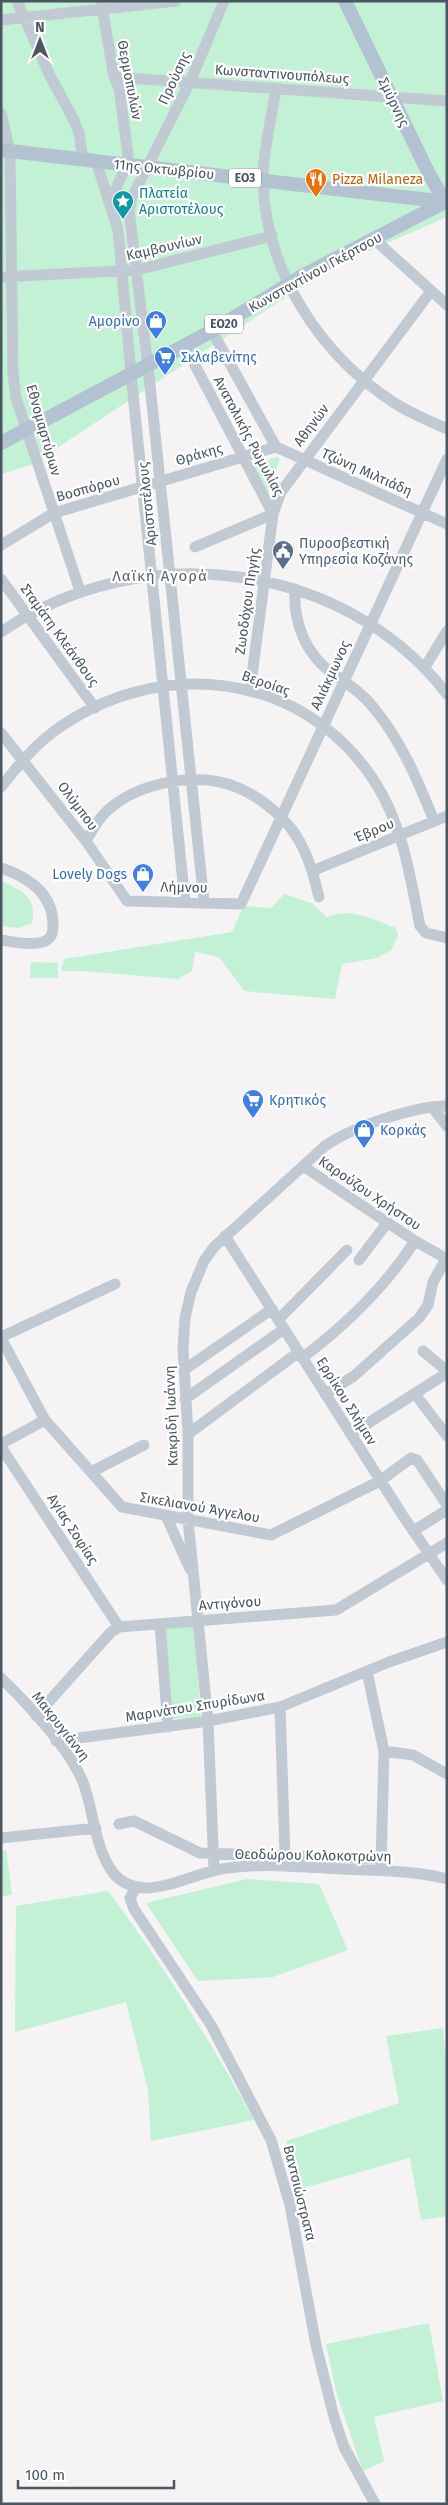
<svg xmlns="http://www.w3.org/2000/svg" width="448" height="2505" font-family="'Fira Sans',sans-serif">
  <rect width="100%" height="100%" fill="#f5f3f3"/>
  <path fill="#c3f1d5" d="M1 1H447V217L332 267 31 465 1 474Z
    M277 457 280 459 269 491 266 492 252 465Z
    M1 881C23 891 37 897 32 923L19 928 1 926Z
    M284 894 311 903 327 917C351 907 373 919 396 928L398 936 391 950 377 958 342 964 335 999 244 991 219 957 195 952 192 971 178 979 84 971H61L64 959 232 932 241 911 246 906 271 908Z
    M31 962 58 963V978H30Z
    M194 1625 201 1717 172 1719 165 1627Z
    M6 1850 12 1895 1 1896V1852Z
    M247 1879 319 1884 348 1950 273 1977 198 1981 146 1903Z
    M108 1891C163 1964 210 2041 254 2120L151 2141 148 2090 126 2002 15 2032 16 1906Z
    M443 2028 447 2072V2216L421 2220 410 2158 300 2189 286 2141 399 2103 386 2036Z
    M429 2323 443 2401 374 2417 384 2461 363 2471 337 2395 326 2344Z"/>
  <g fill="none" stroke-linecap="round" stroke-linejoin="round">
    <path stroke="#c1cad2" stroke-width="11" d="M17 1 50 76 74 120 79 133 83 160
      M101 1 114 77 119 88 128 155 127 164 110 202
      M1 20 176 1
      M114 77 447 101
      M276 89C272 115 262 156 263 182 266 273 321 356 396 404 412 414 430 421 447 429
      M1 113 10 152 13 374 16 398 80 591
      M96 161 118 230 132 384 185 902
      M374 239 447 305
      M1 277 137 270 272 236
      M212 331 276 447
      M185 346 273 514
      M276 447 447 524
      M1 545 54 513 276 447
      M195 547 273 514
      M1 579 95 708
      M295 589C293 623 306 656 335 675 349 685 362 693 373 707 401 740 418 781 434 821
      M1 632C140 537 342 559 447 694
      M425 667 447 631
      M250 691 273 514 281 492 431 291
      M1 733 86 841 127 901 241 904 447 459
      M1 787C17 767 32 748 53 732 157 655 303 670 375 782 403 826 410 876 420 926L426 933 447 938
      M86 841C91 832 96 823 103 815 131 785 188 772 228 784 252 792 273 807 290 827 306 847 313 872 319 897
      M1 868C28 877 52 893 53 923 53 930 53 936 47 940 35 947 15 942 1 940
      M312 871 447 816
      M204 902 148 366 129 210 132 197 190 82 224 1
      M433 1108 447 1126
      M303 1166 415 1241 447 1259
      M225 1236 403 1516 447 1580
      M359 1260 387 1223
      M278 1320 347 1250
      M1 1337 115 1284
      M1 1338 45 1420 122 1507 271 1535 380 1481 411 1458 417 1460 447 1505
      M423 1351 447 1371
      M302 1358C346 1325 385 1287 415 1241
      M184 1370 272 1309
      M325 1394 354 1376 419 1318 428 1305 433 1282 447 1257
      M415 1394 447 1436
      M185 1399 284 1329
      M188 1434 299 1352
      M351 1434 447 1373
      M1 1444 45 1420
      M1 1447 119 1627
      M91 1472 144 1445
      M166 1516 190 1569
      M413 1531 447 1510
      M160 1624 168 1727
      M367 1672 384 1751 381 1865
      M1 1678C27 1703 72 1751 84 1785 94 1813 95 1850 114 1874 122 1883 132 1887 144 1888 173 1888 200 1871 228 1868 266 1863 304 1867 342 1869 376 1871 413 1870 447 1879
      M280 1707 285 1855
      M36 1716 111 1632 119 1627 336 1610 447 1543
      M56 1741 208 1721 280 1707 389 1662 447 1642
      M384 1751 413 1755 447 1774
      M119 1824 134 1821 200 1853 381 1859
      M1 1838 96 1828
      M214 1870 208 1721 188 1520V1434L183 1348 185 1318 191 1292 204 1261 214 1247 325 1146C352 1127 414 1106 447 1106
      M136 1887 130 1898 134 1909 211 2025 271 2140 290 2205 316 2345 334 2417 344 2447 375 2504"/>
    <path stroke="#b3c2d1" stroke-width="14" d="M345 1 429 174 445 202
      M1 150 446 202
      M1 443 212 331 302 276 445 202"/>
  </g>
  <defs>
    <g id="restaurant-pin" transform="scale(1.125)"><path d="M0 17L-7.5 6A9.5 9.5 0 1 1 7.5 6Z" fill="#e8710a" stroke="#fff"/><path d="M-5-6h1v4h1v-4h1v4h1v-4h1v5L-1.5 .5V6h-2V.5L-5-1ZM5-6V6H3V1.5H1.5Q1.5-4 5-6Z" fill="#fff"/></g>
    <g id="sight-pin" transform="scale(1.125)"><path d="M0 17L-7.5 6A9.5 9.5 0 1 1 7.5 6Z" fill="#0f9aa8" stroke="#fff"/><path d="M0-6L1.8-2.2L6-1.7L2.9 1.2L3.7 5.4L0 3.3L-3.7 5.4L-2.9 1.2L-6-1.7L-1.8-2.2Z" fill="#fff"/></g>
    <g id="shop-pin" transform="scale(1.125)"><path d="M0 17L-7.5 6A9.5 9.5 0 1 1 7.5 6Z" fill="#3f7fe0" stroke="#fff"/><path d="M-5-2.5h2.3a2.7 3.5 0 0 1 5.4 0H5L5.5 6h-11ZM-1.5-2.5h3a1.5 2.3 0 0 0-3 0Z" fill="#fff"/></g>
    <g id="supermarket-pin" transform="scale(1.125)"><path d="M0 17L-7.5 6A9.5 9.5 0 1 1 7.5 6Z" fill="#3f7fe0" stroke="#fff"/><path d="M-6-5.5h2.5l.6 2H6L4.5 2H-2.5L-4.4-4H-6ZM-1.5 3.2a1.3 1.3 0 1 0 .1 0ZM3 3.2a1.3 1.3 0 1 0 .1 0Z" fill="#fff"/></g>
    <g id="civic-pin" transform="scale(1.125)"><path d="M0 17L-7.5 6A9.5 9.5 0 1 1 7.5 6Z" fill="#5c6f8a" stroke="#fff"/><path d="M-.6-6.5H3V-4.5H.6V-3L4-1V1h2V6H-6V1h2V-1L-.6-3ZM-1.2 2.5V6h2.4V2.5Z" fill="#fff"/></g>
  </defs>
  <g fill-rule="evenodd">
    <use href="#restaurant-pin" x="316" y="179"/>
    <use href="#sight-pin" x="123" y="201"/>
    <use href="#shop-pin" x="156" y="321"/>
    <use href="#supermarket-pin" x="165" y="357"/>
    <use href="#civic-pin" x="283" y="551"/>
    <use href="#shop-pin" x="143" y="874"/>
    <use href="#supermarket-pin" x="253" y="1100"/>
    <use href="#shop-pin" x="364" y="1130"/>
  </g>
  <g text-anchor="middle" stroke-width="4.5" stroke-linejoin="round" paint-order="stroke">
    <g fill="#fff" stroke="#808990" stroke-width="1">
      <rect x="229" y="168.5" width="32" height="19" rx="4"/>
      <rect x="205" y="314.5" width="38" height="19" rx="4"/>
    </g>
    <g font-size="12" font-weight="bold" fill="#4a5661">
      <text x="245" y="182">ΕΟ3</text>
      <text x="224" y="328">ΕΟ20</text>
    </g>
    <g font-size="14" fill="#4a5661" stroke="#fff">
      <text transform="translate(282 74) rotate(4)" y="5">Κωνσταντινουπόλεως</text>
      <text transform="translate(174 78) rotate(-65)" y="5">Προύσης</text>
      <text transform="translate(130 80) rotate(79)" y="5">Θερμοπυλών</text>
      <text transform="translate(394 102) rotate(64)" y="5">Σμύρνης</text>
      <text transform="translate(164 169) rotate(6)" y="5">11ης Οκτωβρίου</text>
      <text transform="translate(164 247) rotate(-13)" y="5">Καμβουνίων</text>
      <text transform="translate(315 272) rotate(-29)" y="5">Κωνσταντίνου Γκέρτσου</text>
      <text transform="translate(311 425) rotate(-53)" y="5">Αθηνών</text>
      <text transform="translate(44 430) rotate(74)" y="5">Εθνομαρτύρων</text>
      <text transform="translate(249 436) rotate(62)" y="5">Ανατολικής Ρωμυλίας</text>
      <text transform="translate(199 454) rotate(-16)" y="5">Θράκης</text>
      <text transform="translate(367 472) rotate(24)" y="5">Τζώνη Μιλτιάδη</text>
      <text transform="translate(88 488) rotate(-16)" y="5">Βοσπόρου</text>
      <text transform="translate(147 504) rotate(-96)" y="5">Αριστοτέλους</text>
      <text transform="translate(247 601) rotate(-82)" y="5">Ζωοδόχου Πηγής</text>
      <text transform="translate(60 635) rotate(54)" y="5">Σταμάτη Κλεάνθους</text>
      <text transform="translate(330 675) rotate(-65)" y="5">Αλιάκμωνος</text>
      <text transform="translate(266 683) rotate(19)" y="5">Βεροίας</text>
      <text transform="translate(78 806) rotate(53)" y="5">Ολύμπου</text>
      <text transform="translate(374 830) rotate(-22)" y="5">Έβρου</text>
      <text transform="translate(184 887) rotate(1)" y="5">Λήμνου</text>
      <text transform="translate(370 1193) rotate(34)" y="5">Καρούζου Χρήστου</text>
      <text transform="translate(347 1401) rotate(58)" y="5">Ερρίκου Σλήμαν</text>
      <text transform="translate(171 1416) rotate(-92)" y="5">Κακριδή Ιωάννη</text>
      <text transform="translate(200 1507) rotate(10)" y="5">Σικελιανού Άγγελου</text>
      <text transform="translate(73 1529) rotate(57)" y="5">Αγίας Σοφίας</text>
      <text transform="translate(230 1603) rotate(-4)" y="5">Αντιγόνου</text>
      <text transform="translate(195 1706) rotate(-9)" y="5">Μαρινάτου Σπυρίδωνα</text>
      <text transform="translate(61 1726) rotate(52)" y="5">Μακρυγιάννη</text>
      <text transform="translate(313 1855) rotate(1)" y="5">Θεοδώρου Κολοκοτρώνη</text>
      <text transform="translate(300 2193) rotate(76)" y="5">Βαντσιώστρατα</text>
    </g>
    <g font-size="14" fill="#c56008" stroke="#fff" text-anchor="start">
      <text x="332" y="184">Pizza Milaneza</text>
    </g>
    <g font-size="14" fill="#0d838f" stroke="#fff" text-anchor="start">
      <text x="139" y="198">Πλατεία<tspan x="139" dy="16">Αριστοτέλους</tspan></text>
    </g>
    <g font-size="14" fill="#366cbe" stroke="#fff" text-anchor="start">
      <text x="140" y="326" text-anchor="end">Αμορίνο</text>
      <text x="181" y="362">Σκλαβενίτης</text>
      <text x="127" y="879" text-anchor="end">Lovely Dogs</text>
      <text x="269" y="1105">Κρητικός</text>
      <text x="380" y="1135">Κορκάς</text>
    </g>
    <g font-size="14" fill="#4e5e75" stroke="#fff" text-anchor="start">
      <text x="299" y="548">Πυροσβεστική<tspan x="299" dy="16">Υπηρεσία Κοζάνης</tspan></text>
    </g>
    <g font-size="15" letter-spacing="1" fill="#5f6368" stroke="#fff">
      <text x="160" y="581">Λαϊκή Αγορά</text>
    </g>
  </g>
  <rect width="448" height="2505" fill="none" stroke="#4a5661" stroke-width="5"/>
  <g transform="translate(40 40)" stroke="#ffffff" stroke-width="4" paint-order="stroke">
  <path d="M0-4L9 19L0 12L-9 19Z" fill="#4a5661"/>
  <text y="-8" font-size="14" font-weight="bold" text-anchor="middle" fill="#4a5661">N</text>
  </g>
  <path d="M18 2480v8h156v-8" fill="none" stroke="#4a5661" stroke-width="2.5"/>
  <text x="25" y="2480" font-size="15" fill="#4a5661" stroke="#ffffff" stroke-width="4" paint-order="stroke">100 m</text>
</svg>
